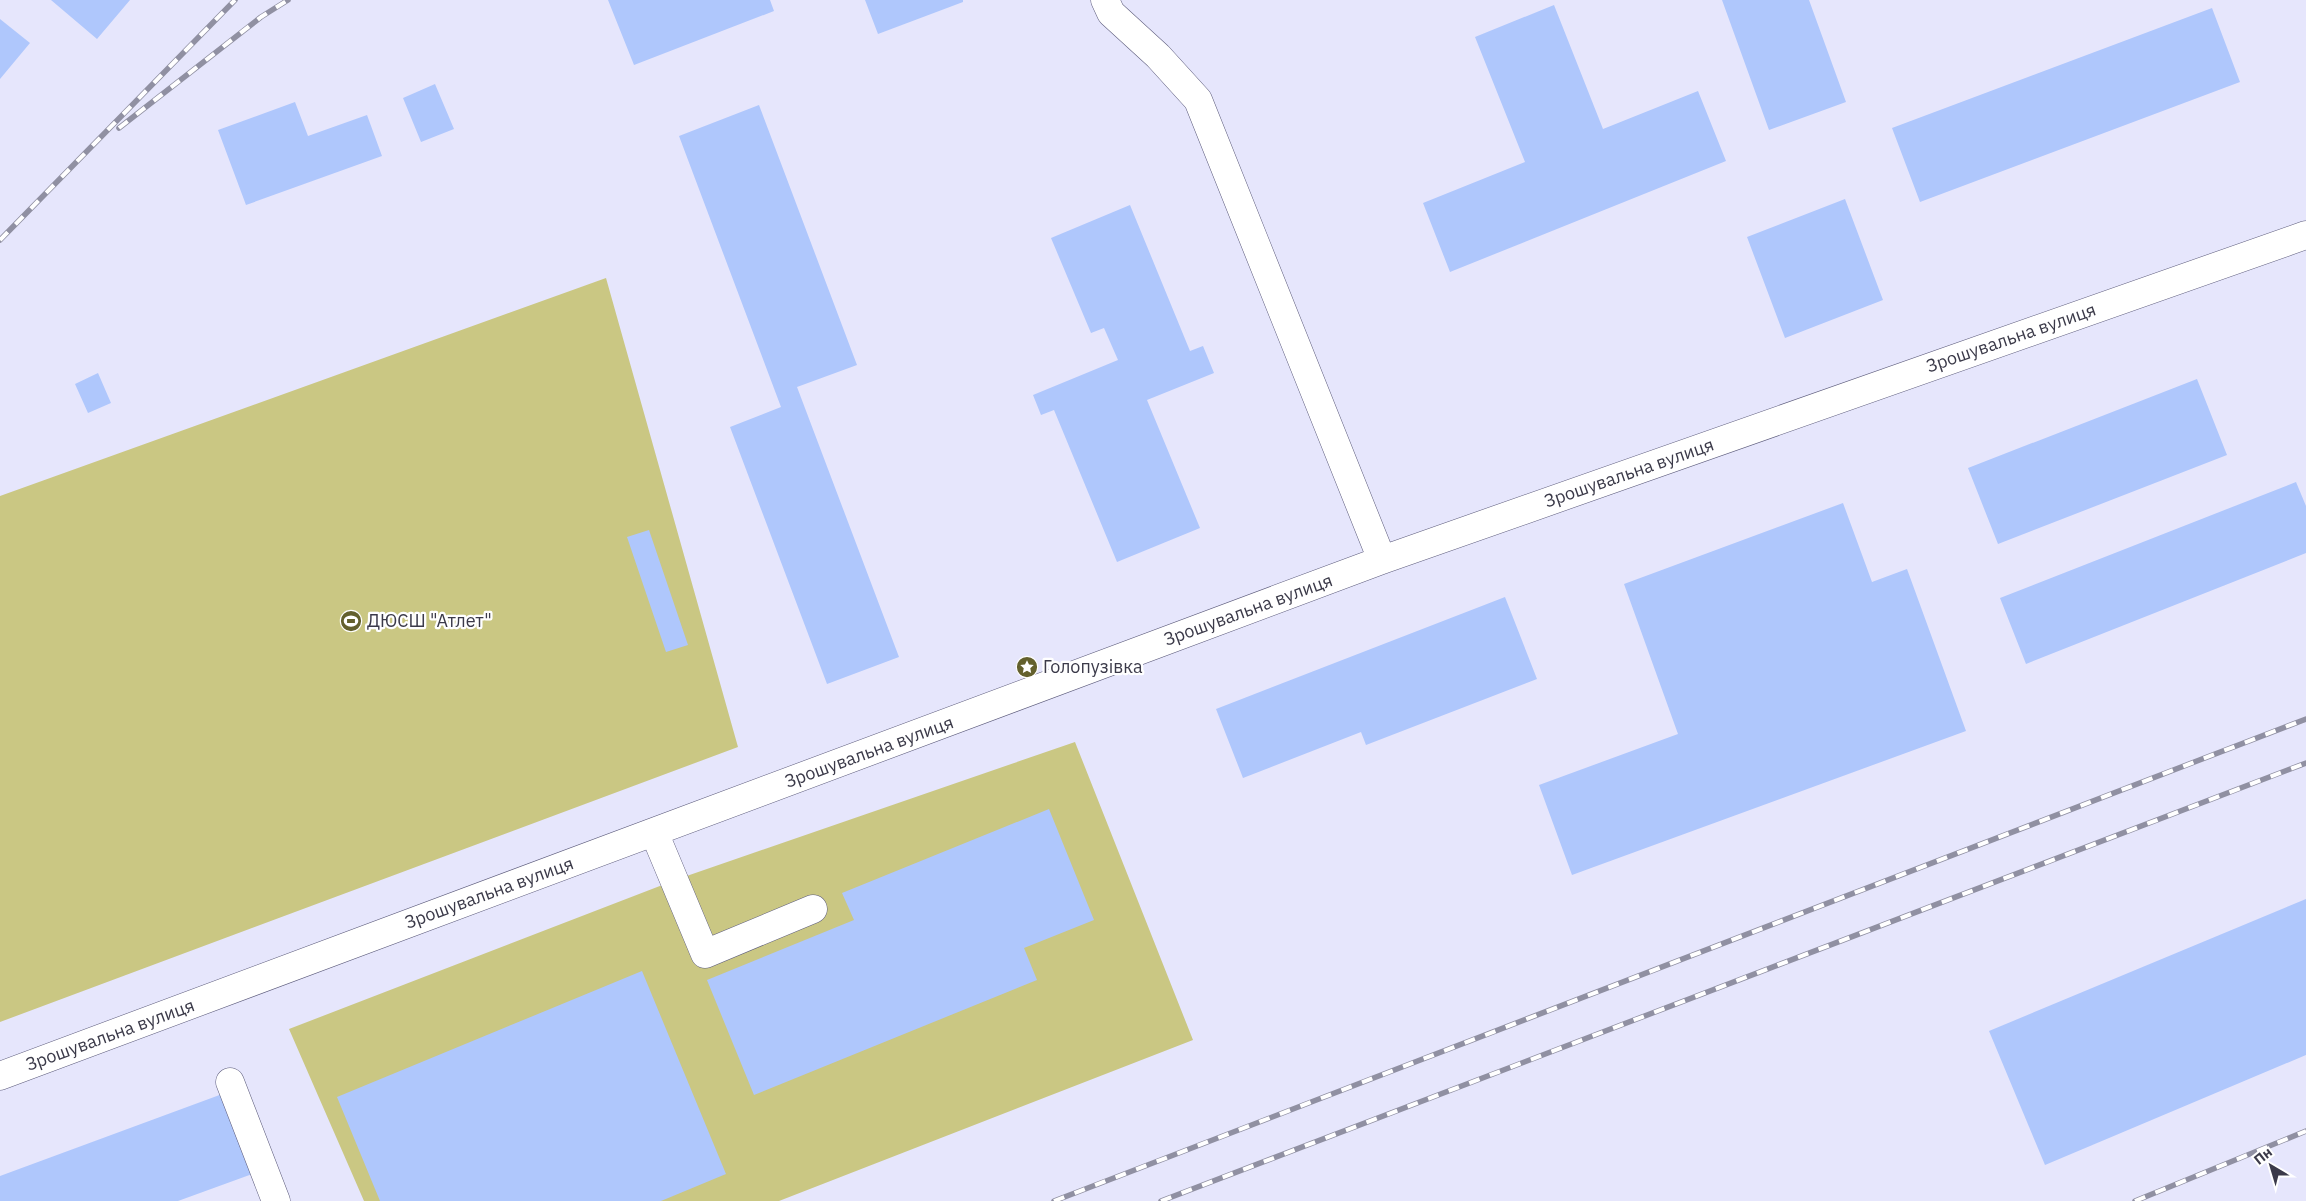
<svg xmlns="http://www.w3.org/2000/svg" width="2306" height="1201" font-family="'IBM Plex Sans',sans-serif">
  <rect width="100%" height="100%" fill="#e6e6fc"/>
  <path fill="#cac783" d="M606 278 738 747 0 1022V496Z
    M1075 742 1193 1040 779 1201H364L289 1029 678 879Z"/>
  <path fill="#afc7fc" d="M51 0H130L97 39Z
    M608 0H770L774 11 634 65Z
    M865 0H963V2L878 34Z
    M1722 0H1809L1846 102 1769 130Z
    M1554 5 1603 129 1698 91 1726 161 1450 272 1423 203 1525 162 1475 37Z
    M2212 8 2240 82 1920 202 1892 128Z
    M0 19 30 43 0 79Z
    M435 84 454 129 421 142 403 98Z
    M295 102 308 136 367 115 382 156 246 205 218 130Z
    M759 105 857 365 797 387 899 657 827 684 730 427 781 407 679 136Z
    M1845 199 1883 300 1785 338 1747 237Z
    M1130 205 1190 351 1203 346 1214 373 1147 400 1200 528 1117 562 1054 410 1041 415 1033 395 1118 360 1104 328 1091 333 1051 238Z
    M98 373 111 403 88 413 75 384Z
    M2197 379 2227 455 1998 544 1968 468Z
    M2296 482 2306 506V553L2026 664 2000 598Z
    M1843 503 1872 582 1907 569 1966 731 1572 875 1539 785 1678 734 1624 584Z
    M649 530 688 645 666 652 627 537Z
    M1505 597 1537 679 1366 745 1361 732 1243 778 1216 709Z
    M1049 809 1094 920 1024 948 1037 980 754 1095 707 980 854 920 842 893Z
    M2306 899V1055L2045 1165 1989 1031Z
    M642 971 726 1174 661 1201H380L337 1097Z
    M225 1093 255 1173 178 1201H0V1176Z"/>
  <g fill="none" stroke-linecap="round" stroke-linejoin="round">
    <g stroke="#5d5c7c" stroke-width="29">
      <path id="minor" d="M1105 0 1111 13 1158 56 1198 100 1382 560
        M654 832 705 954 813 909
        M0 1076 1382 560 2306 235
        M230 1082 276 1201"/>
    </g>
    <use href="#minor" stroke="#fff" stroke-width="28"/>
    <g stroke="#9090a2" stroke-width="5.5">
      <path id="rail" d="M119 128 261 17 288 0
        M0 240 235 0
        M1054 1201 2306 719
        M1161 1201 2306 763
        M2135 1201 2306 1131"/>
    </g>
    <use href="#rail" stroke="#fff" stroke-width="4" stroke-dasharray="11" stroke-linecap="butt"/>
  </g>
  <defs>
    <g id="stadium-disc" transform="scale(1.125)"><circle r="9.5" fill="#63602d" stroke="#fff"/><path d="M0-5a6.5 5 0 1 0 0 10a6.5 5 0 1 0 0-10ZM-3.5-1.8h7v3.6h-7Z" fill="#fff"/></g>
    <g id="sight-disc" transform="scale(1.125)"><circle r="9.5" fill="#63602d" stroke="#fff"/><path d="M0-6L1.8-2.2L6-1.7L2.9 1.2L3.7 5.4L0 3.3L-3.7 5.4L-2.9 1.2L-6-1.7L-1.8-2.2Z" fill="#fff"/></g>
  </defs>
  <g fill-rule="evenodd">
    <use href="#stadium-disc" x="351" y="621"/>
    <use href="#sight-disc" x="1027" y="667"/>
  </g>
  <g text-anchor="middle" stroke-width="4.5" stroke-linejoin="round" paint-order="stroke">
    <g font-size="18" fill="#3b3a49" stroke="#fff">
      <text transform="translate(2011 338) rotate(-19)" y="6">Зрошувальна вулиця</text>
      <text transform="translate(1629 473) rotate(-19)" y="6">Зрошувальна вулиця</text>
      <text transform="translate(1248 610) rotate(-20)" y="6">Зрошувальна вулиця</text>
      <text transform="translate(869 752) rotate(-20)" y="6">Зрошувальна вулиця</text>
      <text transform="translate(489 893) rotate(-20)" y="6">Зрошувальна вулиця</text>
      <text transform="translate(110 1035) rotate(-20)" y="6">Зрошувальна вулиця</text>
    </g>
    <g font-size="18" fill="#3b3a49" stroke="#fff" text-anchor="start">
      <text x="367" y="627">ДЮСШ "Атлет"</text>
      <text x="1043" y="673">Голопузівка</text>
    </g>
  </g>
  <g transform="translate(2271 1166) rotate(322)" stroke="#ffffff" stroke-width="4" paint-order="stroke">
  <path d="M0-4L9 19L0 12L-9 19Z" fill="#3b3a49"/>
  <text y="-8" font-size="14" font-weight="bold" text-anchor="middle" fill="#3b3a49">Пн</text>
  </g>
</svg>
